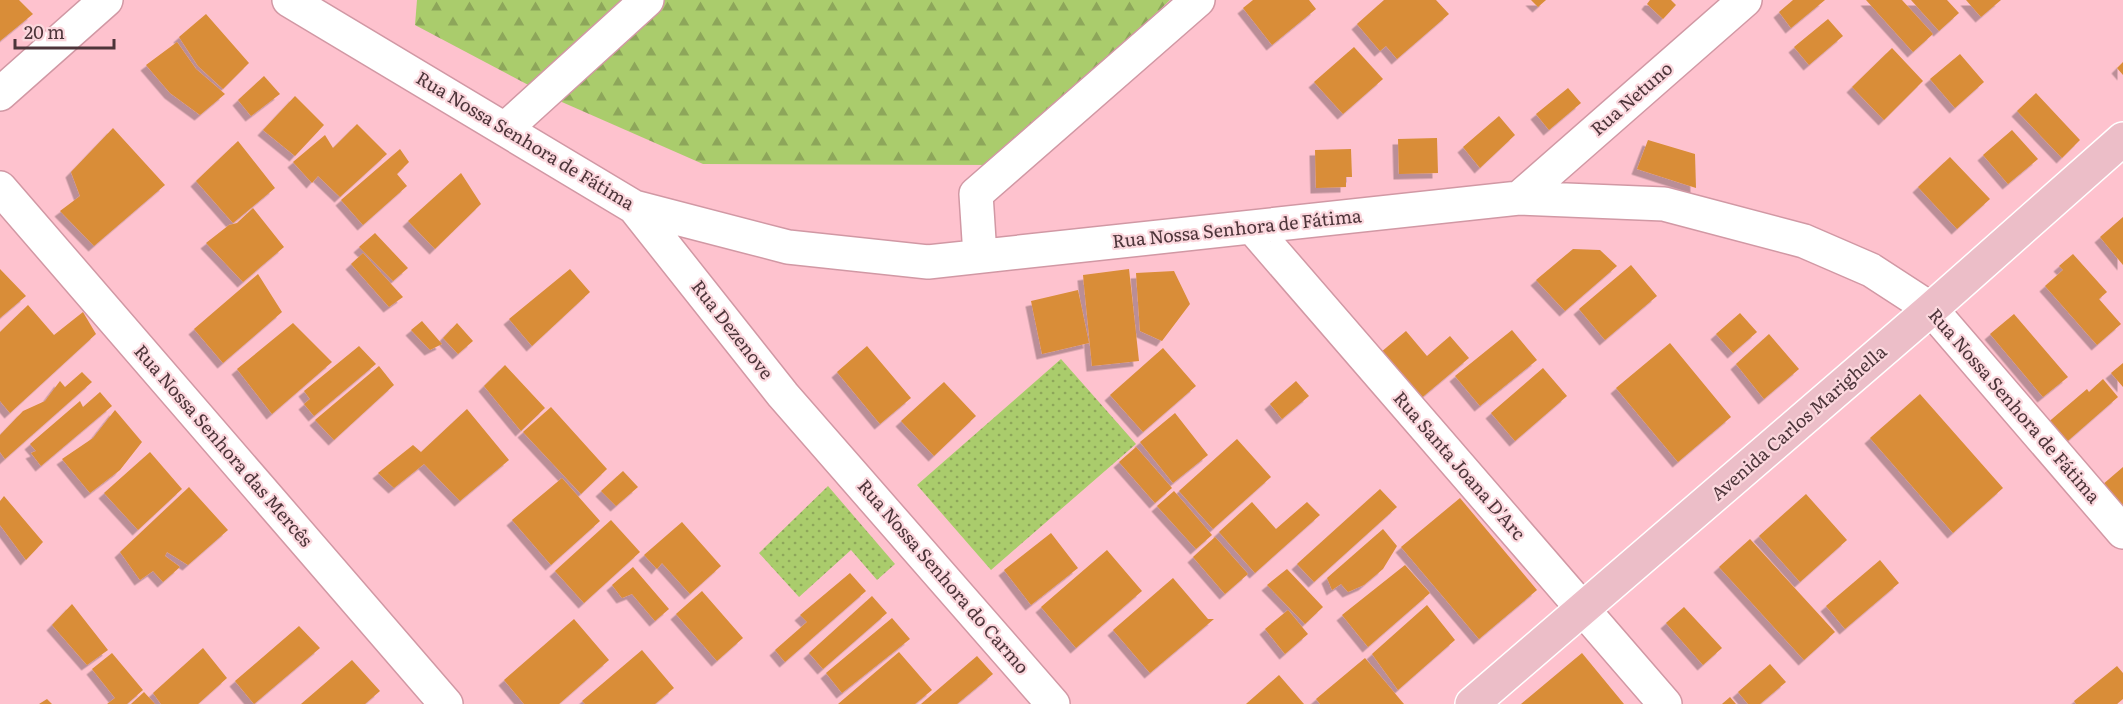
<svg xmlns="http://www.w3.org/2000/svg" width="2123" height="704" font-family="Literata,serif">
  <defs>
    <pattern id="grass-dots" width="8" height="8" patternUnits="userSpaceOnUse" patternTransform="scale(1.5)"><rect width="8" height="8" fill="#aacc6c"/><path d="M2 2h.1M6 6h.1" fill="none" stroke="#8da65a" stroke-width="1.8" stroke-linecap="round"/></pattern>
    <pattern id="forest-firs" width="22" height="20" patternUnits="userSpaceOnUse" patternTransform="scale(1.5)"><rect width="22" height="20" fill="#aacc6c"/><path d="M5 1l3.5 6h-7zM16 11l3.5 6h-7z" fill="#8da65a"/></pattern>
    <filter id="shadow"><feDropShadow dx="-5.5" dy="5.5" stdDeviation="0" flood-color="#0004"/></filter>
  </defs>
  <rect width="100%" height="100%" fill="#fec2ce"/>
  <path fill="url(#grass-dots)" d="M1061 359 1136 444 991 570 917 485Z
    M828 486 895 564 877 580 851 550 799 597 759 553Z"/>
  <path fill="url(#forest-firs)" d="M417 0H1170L997 165 703 164 555 99 415 25Z"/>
  <path fill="#d98d37" filter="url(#shadow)" d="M0 0H19L33 14 0 41Z
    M1253 0H1309L1316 9 1272 45 1243 8Z
    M1384 0H1436L1449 14 1397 59 1386 46 1380 51 1357 24Z
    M1531 0H1546L1538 7Z
    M1650 0H1671L1676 5 1663 19 1647 4Z
    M1793 0H1825L1791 28 1779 12Z
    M1866 0H1902L1933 34 1913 52Z
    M1911 0H1947L1959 13 1939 31Z
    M1966 0H2001L1981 17Z
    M206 14 249 63 223 89 198 66 179 37Z
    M1828 19 1843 36 1809 65 1794 47Z
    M177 42 196 69 225 94 200 115 170 93 146 65Z
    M1354 47 1383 79 1343 114 1314 82Z
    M1892 48 1923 81 1884 120 1852 87Z
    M1960 54 1984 82 1955 108 1930 79Z
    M2123 62V75L2117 68Z
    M264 76 280 94 251 116 238 100Z
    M1568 88 1581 103 1549 130 1536 114Z
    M2036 93 2080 140 2062 158 2017 111Z
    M295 96 324 125 295 156 263 130Z
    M1499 116 1515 135 1480 168 1463 147Z
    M357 124 387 154 340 197 318 176 312 183 293 162 325 135 333 148Z
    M113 128 165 185 94 246 60 211 80 196 71 172Z
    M2012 130 2038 159 2008 184 1983 155Z
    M1437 138 1438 173 1399 174 1398 139Z
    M1648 140 1695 154 1696 188 1637 169Z
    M238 141 275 188 233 223 196 181Z
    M400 149 409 162 397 174 407 186 363 225 341 200Z
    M1351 149 1352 177H1346V187L1316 188 1315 150Z
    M1950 157 1990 199 1957 229 1918 187Z
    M461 173 481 204 435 249 408 221Z
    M253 208 284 247 243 282 206 243 229 225 237 223Z
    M2123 217V265L2100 237Z
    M375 233 408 268 393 281 359 247Z
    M1573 249 1600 250 1617 266 1565 311 1536 280Z
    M363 253 403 297 389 307 351 264Z
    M2073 254 2107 292 2099 299 2121 324 2097 345 2045 286 2063 270 2059 266Z
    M1631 265 1657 296 1605 340 1579 309Z
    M0 269 26 296 0 318Z
    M570 269 590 292 532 346 509 319Z
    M1129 269 1139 361 1092 366 1083 275Z
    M1174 271 1190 304 1162 341 1140 331 1136 273Z
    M258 274 282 312 223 363 194 329Z
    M1078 290 1089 343 1042 354 1031 301Z
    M28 305 54 335 83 312 96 334 10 413 0 401V332Z
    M1740 313 1757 332 1733 353 1716 334Z
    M2014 314 2068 377 2043 397 1990 334Z
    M422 321 442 344 430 350 411 330Z
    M293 323 332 362 272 414 237 369Z
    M457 323 473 341 458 354 443 338Z
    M1512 330 1537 360 1480 406 1455 376Z
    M1406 331 1427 356 1450 336 1469 358 1419 400 1380 353Z
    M1769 334 1799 369 1764 399 1736 364Z
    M1670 343 1731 417 1678 462 1616 388Z
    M359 346 376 364 314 416 304 404 310 399 304 391Z
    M867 346 911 398 880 424 837 372Z
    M1163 348 1196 386 1143 432 1110 395Z
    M2123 363V387L2111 373Z
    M505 365 545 408 521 431 484 386Z
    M379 366 394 385 334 440 315 420Z
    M1543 368 1567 396 1515 441 1491 413Z
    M82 372 92 382 5 459 0 452V435L23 411 45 401 60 381 65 387Z
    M2103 379 2118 397 2062 446 2045 425 2087 389 2089 392Z
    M1296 381 1309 396 1282 419 1270 404Z
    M944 382 976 416 934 456 901 421Z
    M100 392 112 406 41 466 31 453 36 451 30 444 80 401 83 407Z
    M1920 394 2003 488 1953 533 1870 438Z
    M551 407 607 469 581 494 523 432Z
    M467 409 509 460 460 501 424 464 394 488 378 473 413 445 421 452Z
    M115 410 142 442 120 470 90 493 62 459 93 438Z
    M1175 413 1208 455 1173 483 1140 442Z
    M1237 439 1271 477 1213 529 1179 491Z
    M1136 447 1172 488 1155 503 1119 462Z
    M150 452 182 489 138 530 104 493Z
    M2123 467V527L2094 492Z
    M623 471 638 487 616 506 601 491Z
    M562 478 600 521 551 565 512 520Z
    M189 487 228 530 188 565 167 552 165 556 180 567 163 582 153 571 140 580 120 552Z
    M1380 489 1397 507 1314 582 1297 564Z
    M1174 491 1212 535 1196 549 1157 506Z
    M1806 494 1847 540 1800 582 1759 536Z
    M4 496 43 542 26 560 0 525V501Z
    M1460 498 1537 590 1479 639 1401 547Z
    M1252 502 1276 529 1307 502 1320 515 1255 573 1219 532Z
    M611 520 640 552 584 603 555 571Z
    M682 522 721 566 690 594 662 563 657 569 644 555Z
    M1383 529 1397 546 1383 569 1364 585 1348 592 1341 584 1332 590 1327 578Z
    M1051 533 1078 568 1031 605 1004 570Z
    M1215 537 1248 574 1225 594 1193 557Z
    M1750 539 1835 632 1804 660 1719 567Z
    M1107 550 1142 591 1076 648 1041 607Z
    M1880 560 1899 583 1845 629 1826 606Z
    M1405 565 1430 593 1368 647 1342 615Z
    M633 567 669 609 655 621 632 594 622 598 612 585Z
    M1287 569 1323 607 1305 624 1267 585Z
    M850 573 866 591 785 662 775 650 807 622 800 615Z
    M1173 578 1208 619H1214L1150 673 1113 630Z
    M702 591 743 638 717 661 676 614Z
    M872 596 887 613 823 669 809 653Z
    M72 604 108 650 87 665 52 625Z
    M1427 605 1455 640 1398 690 1372 654Z
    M1684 607 1722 648 1703 665 1666 623Z
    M1288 610 1308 634 1285 654 1265 629Z
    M892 618 910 639 842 693 826 673Z
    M574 619 609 660 559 704H524L504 680Z
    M299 626 320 648 254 704 235 681Z
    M203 648 227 678 198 704H161L153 693Z
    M642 650 674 688 655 704H585L582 701Z
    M899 652 932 690 915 704H838Z
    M112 653 143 690 127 704H107L115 698 92 669Z
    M1582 653 1624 704H1521Z
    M977 656 993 674 957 704H921Z
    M1365 658 1404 704H1320L1316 699Z
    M352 660 380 691 365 704H301Z
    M1770 664 1786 682 1760 704H1748L1738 692Z
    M2117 666 2123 673V699L2117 704H2076L2074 701Z
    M1279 675 1304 704H1246Z
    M144 692 155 704H131Z
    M1730 697 1736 704H1722Z
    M47 699 52 704H39Z"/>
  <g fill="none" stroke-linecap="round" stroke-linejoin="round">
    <g stroke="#d198a4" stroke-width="36">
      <path id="street" d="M289 0 634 207 788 247 928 262 1519 198 1664 204 1804 241 1871 270 1931 309 2123 532
        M505 129 647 0
        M0 188 446 704
        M1519 198 1745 0
        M634 207 783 395 1053 704
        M1253 228 1665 704
        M980 256 976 194 1198 0"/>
    </g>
    <g stroke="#d198a4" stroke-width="36">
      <path id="secondary" d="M0 94 106 0"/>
    </g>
    <g stroke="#fff" stroke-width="36">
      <path id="primary" d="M1472 704 1931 309 2123 139"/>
    </g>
    <use href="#street" stroke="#fff" stroke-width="33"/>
    <use href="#secondary" stroke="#fff" stroke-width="33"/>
    <use href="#primary" stroke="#ecbec8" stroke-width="33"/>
  </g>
  <g text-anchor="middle" stroke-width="4.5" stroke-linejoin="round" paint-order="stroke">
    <g font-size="18" fill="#4d353a" stroke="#fbd7dd">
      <text transform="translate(1632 99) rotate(-41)" y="6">Rua Netuno</text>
      <text transform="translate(525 141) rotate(31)" y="6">Rua Nossa Senhora de Fátima</text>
      <text transform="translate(1237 229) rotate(-6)" y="6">Rua Nossa Senhora de Fátima</text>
      <text transform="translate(732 330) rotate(52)" y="6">Rua Dezenove</text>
      <text transform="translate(2014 406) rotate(49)" y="6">Rua Nossa Senhora de Fátima</text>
      <text transform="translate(1799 423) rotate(-41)" y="6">Avenida Carlos Marighella</text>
      <text transform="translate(223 446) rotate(49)" y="6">Rua Nossa Senhora das Mercês</text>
      <text transform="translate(1459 466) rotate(49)" y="6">Rua Santa Joana D'Arc</text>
      <text transform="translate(943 577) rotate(49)" y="6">Rua Nossa Senhora do Carmo</text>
    </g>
  </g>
  <path d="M15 39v9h99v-9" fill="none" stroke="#4d353a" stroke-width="3"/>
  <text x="24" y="39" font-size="18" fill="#4d353a" stroke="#fbd7dd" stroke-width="4.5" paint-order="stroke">20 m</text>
</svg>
